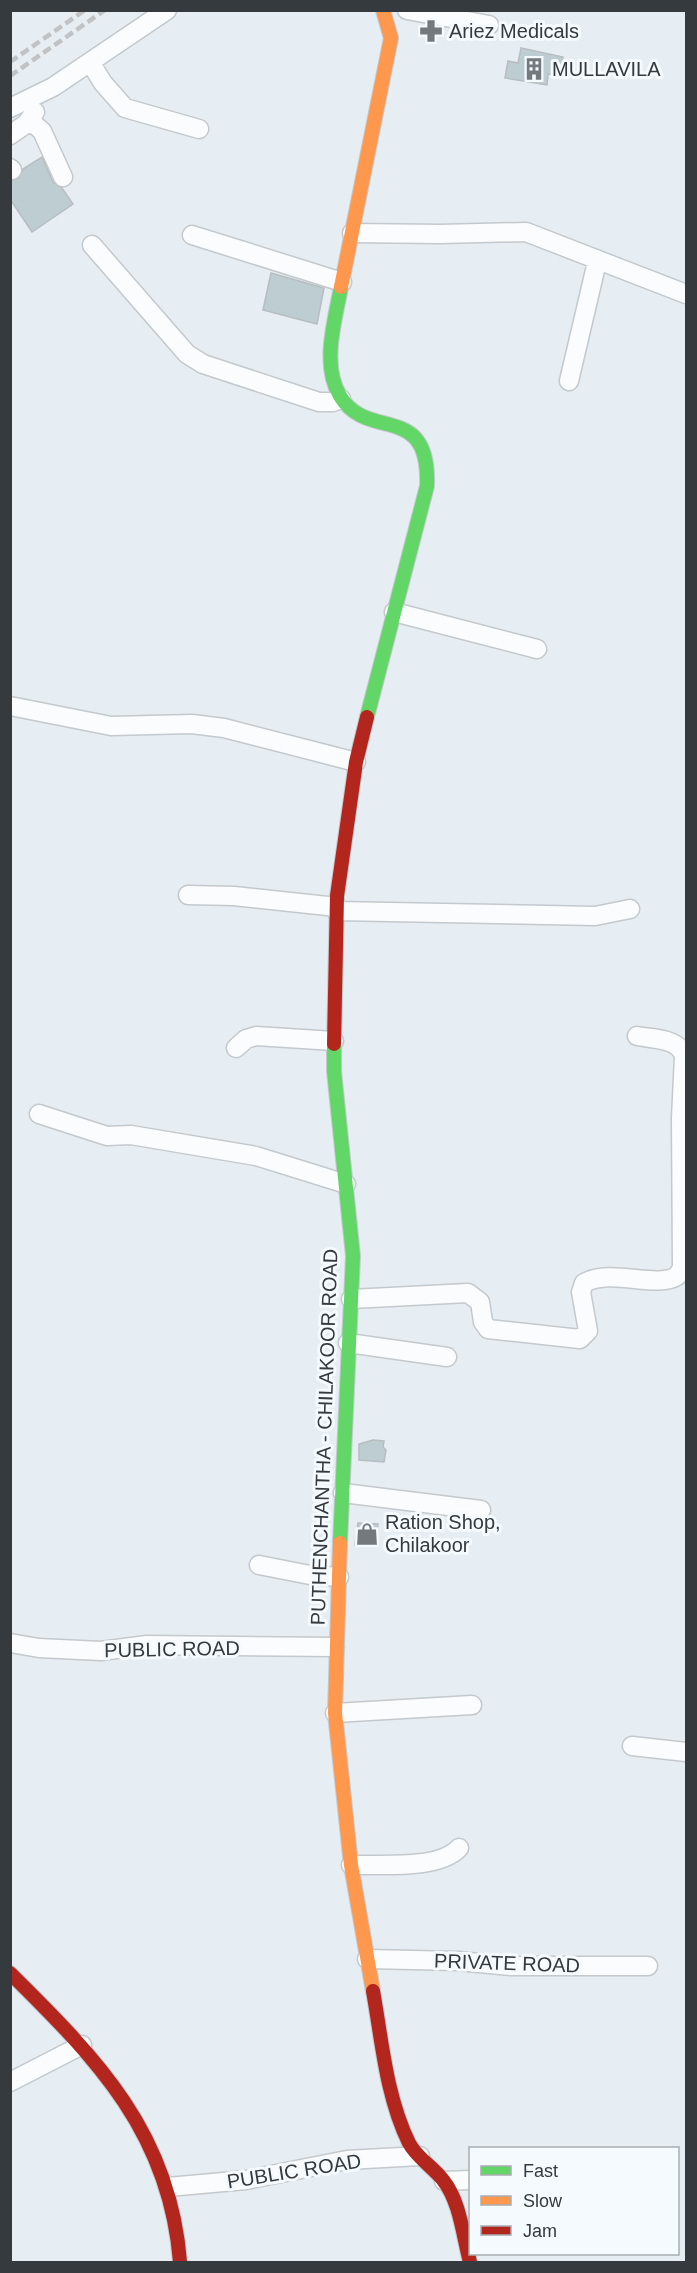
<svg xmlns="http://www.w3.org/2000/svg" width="697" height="2273" font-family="Arial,sans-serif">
  <rect width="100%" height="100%" fill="#e6edf3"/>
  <path fill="#becdd1" stroke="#b7bdc0" stroke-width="1.5" d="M521 48 563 57 560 76 548 74 547 85 505 78 508 61 518 63Z
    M42 157 53 182 62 188 73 204 32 232 10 199V181L19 178 23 169Z
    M271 273 324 288 317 324 263 310Z
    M373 1440 384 1441 383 1447 386 1450 384 1462 359 1460V1444Z
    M358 1523 378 1524 375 1545H355Z"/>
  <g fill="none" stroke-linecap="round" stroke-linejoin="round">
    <g stroke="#c3c9cd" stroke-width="21">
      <path id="street" d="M407 10 489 25
        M90 62 103 83 125 108 199 129
        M10 108 53 87 167 10
        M29 120 42 131 63 177
        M10 135 26 124 35 112
        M10 168 12 170
        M352 233 440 234 526 232 686 294
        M192 235 342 282
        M92 245 187 354 203 364 319 402H333L341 399
        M569 381 596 266
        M394 612 537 649
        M10 706 111 726 192 724 224 728 356 762
        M188 895 234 896 337 907
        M336 911 595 916 630 909
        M236 1048 246 1039 256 1036 334 1041
        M39 1114 107 1136 131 1135 256 1156 346 1184
        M351 1299 468 1293 480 1302 483 1322 488 1329 580 1339 588 1331 581 1292 584 1283C612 1268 656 1289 677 1276L682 1268 681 1118 684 1056C679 1038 653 1039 637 1036
        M348 1343 447 1357
        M343 1493 481 1510
        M259 1565 310 1575 339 1577
        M10 1643 39 1648 101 1651 147 1645 335 1647
        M335 1713 472 1705
        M632 1746 686 1752
        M351 1865C380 1864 439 1870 459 1848
        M367 1959 458 1961 511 1966H648
        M10 2082 82 2045
        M444 2181 470 2180
        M168 2187 246 2180 347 2160 420 2156"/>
    </g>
    <g stroke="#c3c9cd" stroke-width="16">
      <path id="fast" d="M341 287C335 321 321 364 340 396 368 443 430 400 427 486L367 717
        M334 1044V1071L353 1256 340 1543"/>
    </g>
    <g stroke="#c3c9cd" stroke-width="16">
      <path id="slow" d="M341 287 391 38 383 10
        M340 1543 335 1713 351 1865 373 1991"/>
    </g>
    <g stroke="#c3c9cd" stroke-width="16">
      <path id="jam" d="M334 1044 337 896 356 762 367 717
        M10 1973C97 2059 170 2133 180 2262
        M373 1991C382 2041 386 2096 409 2143 416 2157 433 2167 443 2180 460 2201 463 2236 470 2262"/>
    </g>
    <use href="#street" stroke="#fbfcfd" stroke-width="18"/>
    <use href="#fast" stroke="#63d668" stroke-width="14"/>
    <use href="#slow" stroke="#ff974d" stroke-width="14"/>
    <use href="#jam" stroke="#b3261e" stroke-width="14"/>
    <path stroke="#c0c2c3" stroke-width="4.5" stroke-dasharray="9 4.5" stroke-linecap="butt" d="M10 62 85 10
      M10 76 105 10"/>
  </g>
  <defs>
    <g id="pharmacy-bare" transform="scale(1.8)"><path d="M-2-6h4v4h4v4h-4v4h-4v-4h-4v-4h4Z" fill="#73797d" stroke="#f5fafe" stroke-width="2.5" paint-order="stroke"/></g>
    <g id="building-bare" transform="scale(1.8)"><path d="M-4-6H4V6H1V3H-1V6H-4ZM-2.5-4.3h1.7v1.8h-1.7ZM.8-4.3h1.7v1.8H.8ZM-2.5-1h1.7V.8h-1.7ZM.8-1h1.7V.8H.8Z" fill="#73797d" stroke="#f5fafe" stroke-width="2.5" paint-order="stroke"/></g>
    <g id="shop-bare" transform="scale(1.8)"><path d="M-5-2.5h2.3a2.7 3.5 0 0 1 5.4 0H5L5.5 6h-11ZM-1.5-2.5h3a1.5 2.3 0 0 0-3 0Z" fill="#73797d" stroke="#f5fafe" stroke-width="2.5" paint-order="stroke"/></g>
  </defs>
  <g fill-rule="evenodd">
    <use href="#pharmacy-bare" x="431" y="31"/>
    <use href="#building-bare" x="534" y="69"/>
    <use href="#shop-bare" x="367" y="1534"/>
  </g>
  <g text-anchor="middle" stroke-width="6" stroke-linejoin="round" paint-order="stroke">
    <g font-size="20" fill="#353a3e" stroke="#f5fafe" text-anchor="start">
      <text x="449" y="38">Ariez Medicals</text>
      <text x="552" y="76">MULLAVILA</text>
      <text x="385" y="1529">Ration Shop,<tspan x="385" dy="23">Chilakoor</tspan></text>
    </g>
    <g font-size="20" fill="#353a3e" stroke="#f5fafe">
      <text transform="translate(324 1437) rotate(-88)" y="7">PUTHENCHANTHA - CHILAKOOR ROAD</text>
      <text transform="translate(172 1649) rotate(-1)" y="7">PUBLIC ROAD</text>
      <text transform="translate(507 1963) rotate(2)" y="7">PRIVATE ROAD</text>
      <text transform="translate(294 2171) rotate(-9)" y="7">PUBLIC ROAD</text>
    </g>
  </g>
  <rect width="697" height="2273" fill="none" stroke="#353a3e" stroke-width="24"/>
  <rect x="469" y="2147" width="210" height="108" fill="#f5fafe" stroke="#a8adb1" stroke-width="1.5"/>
  <rect x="481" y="2166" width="30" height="9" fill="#63d668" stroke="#a8adb1" stroke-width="1.5"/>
  <text x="523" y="2177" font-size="18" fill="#353a3e">Fast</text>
  <rect x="481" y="2196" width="30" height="9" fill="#ff974d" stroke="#a8adb1" stroke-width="1.5"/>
  <text x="523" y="2207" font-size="18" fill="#353a3e">Slow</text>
  <rect x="481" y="2226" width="30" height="9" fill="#b3261e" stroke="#a8adb1" stroke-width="1.5"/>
  <text x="523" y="2237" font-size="18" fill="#353a3e">Jam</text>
</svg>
